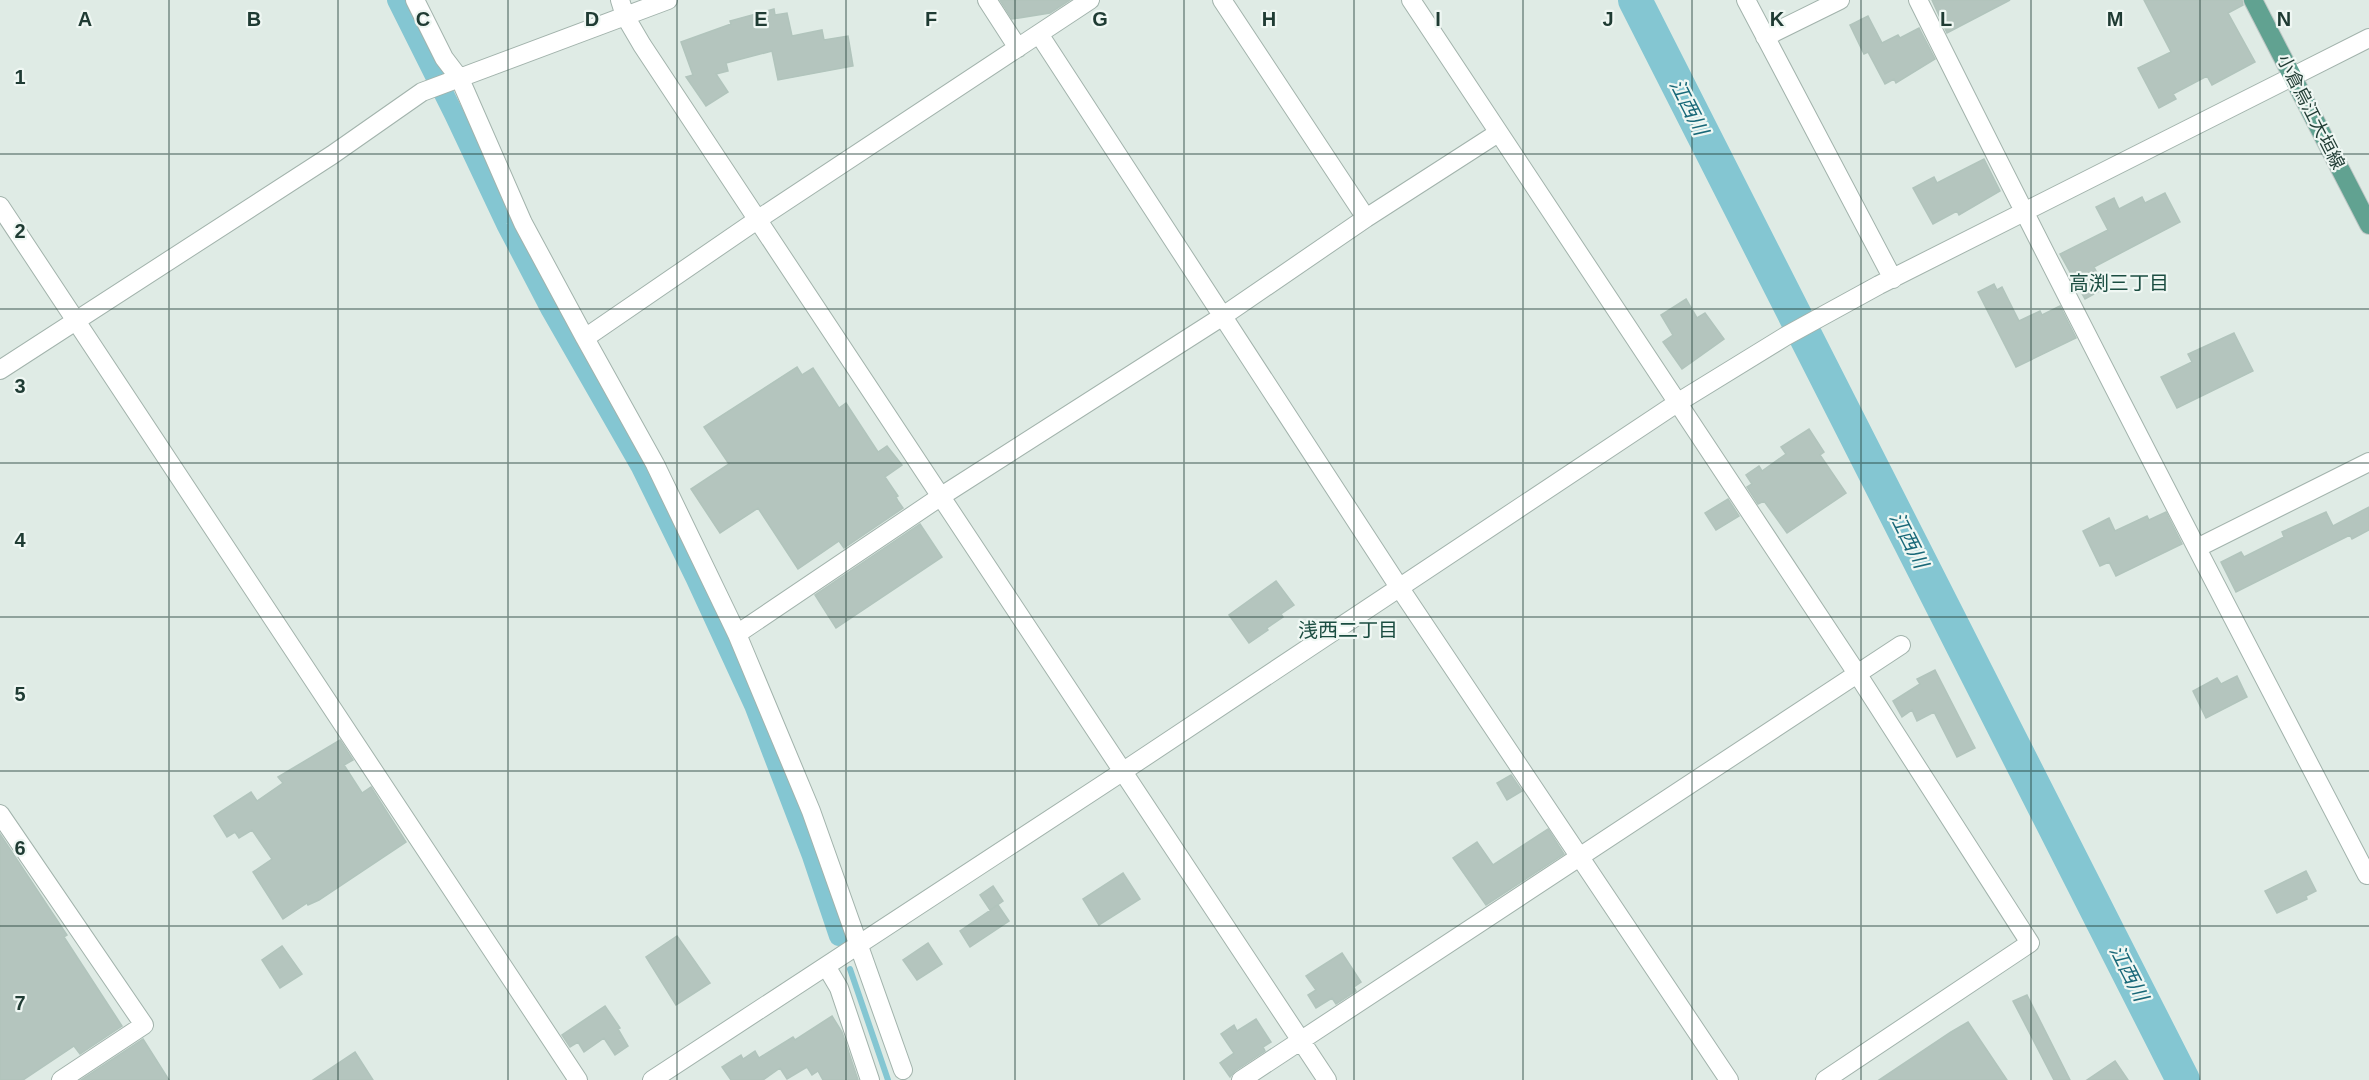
<svg xmlns="http://www.w3.org/2000/svg" width="2369" height="1080" font-family="Arial,'Noto Sans JP',sans-serif">
  <rect width="100%" height="100%" fill="#dfebe5"/>
  <g fill="none" stroke-linecap="round" stroke-linejoin="round">
    <path stroke="#84c6d2" stroke-width="6" d="M850 969 888 1080"/>
    <path stroke="#84c6d2" stroke-width="20" d="M397 0 454 114 506 224 551 310 641 467 695 577 754 705 812 856 839 936"/>
    <path stroke="#84c6d2" stroke-width="34" d="M1635 0 2183 1080"/>
  </g>
  <path fill="#b4c5be" stroke="#b1c4bc" stroke-width="1.5" d="M1000 0H1070L1050 13 1012 19Z
    M1932 0H2010L1947 33Z
    M2144 0H2242L2243 5 2228 13 2255 62 2212 85 2207 76 2173 94 2176 99 2159 108 2138 68 2171 52Z
    M774 9 775 15 787 13 792 36 822 30 824 40 848 36 853 66 778 80 772 51 726 63 728 71 716 74 728 92 706 106 686 77 693 75 681 42 731 24 730 21Z
    M1868 16 1882 43 1898 35 1900 38 1919 28 1935 59 1896 83 1894 79 1885 84 1868 52 1864 54 1850 25Z
    M1984 159 2000 191 1959 215 1957 211 1933 224 1913 188 1934 177 1937 183Z
    M2165 193 2180 222 2094 267 2105 288 2085 299 2060 254 2108 230 2096 207 2114 198 2119 209 2142 197 2145 203Z
    M1994 284 1997 290 2002 287 2019 321 2040 311 2042 315 2060 306 2076 338 2016 367 1978 292Z
    M1686 299 1697 318 1705 313 1724 339 1682 369 1663 342 1673 335 1661 315Z
    M2234 333 2253 371 2177 408 2161 377 2192 362 2188 354Z
    M797 367 802 375 813 368 839 408 846 403 878 452 887 446 902 465 885 477 898 496 896 497 898 501 903 508 844 548 839 541 798 569 758 508 720 533 691 489 729 464 704 427Z
    M1809 429 1824 452 1820 455 1846 493 1787 533 1764 501 1758 504 1747 487 1752 484 1746 475 1759 466 1762 471 1786 454 1781 447Z
    M1728 499 1739 516 1716 530 1705 513Z
    M2369 507V530L2352 539 2350 535 2236 592 2221 562 2241 552 2244 557 2284 537 2282 532 2326 512 2333 526Z
    M2166 512 2182 544 2116 576 2109 562 2100 566 2083 531 2109 518 2115 531 2147 516 2149 520Z
    M920 524 942 557 836 628 815 595Z
    M1276 581 1294 605 1281 614 1283 617 1267 628 1268 630 1249 643 1229 615Z
    M1935 670 1975 748 1957 757 1934 712 1917 721 1912 710 1902 717 1893 701 1920 684 1917 679Z
    M2237 676 2247 697 2206 718 2193 691 2217 678 2221 684Z
    M340 740 353 760 344 765 362 793 371 787 406 842 319 900 308 905 307 903 283 919 253 872 272 859 252 830 239 838 235 832 227 837 214 816 251 792 257 801 283 783 278 777Z
    M1511 775 1522 791 1507 800 1497 783Z
    M1548 829 1564 854 1486 905 1453 858 1477 842 1493 865Z
    M0 834 67 935 64 937 122 1026 80 1054 74 1046 23 1080H0Z
    M2306 871 2316 891 2306 896 2307 899 2277 913 2265 891Z
    M1123 873 1140 899 1099 925 1083 899Z
    M993 886 1003 901 990 910 980 895Z
    M998 905 1009 921 970 947 960 931Z
    M677 936 710 983 676 1005 646 957Z
    M928 943 942 964 917 980 903 960Z
    M282 946 302 974 280 988 262 960Z
    M1342 953 1361 982 1354 987 1356 991 1336 1004 1332 998 1316 1008 1308 995 1316 990 1306 976Z
    M2027 995 2070 1080H2054L2013 1001Z
    M605 1006 620 1028 618 1029 628 1046 615 1055 604 1038 584 1052 578 1042 570 1047 562 1035Z
    M832 1016 842 1032 858 1080H823L818 1071 812 1075 807 1067 787 1079 780 1068 763 1080H731L722 1067 741 1055 743 1059 755 1051 759 1058 793 1037 795 1040Z
    M1256 1019 1271 1042 1263 1047 1265 1051 1235 1071 1230 1077 1220 1063 1234 1053 1221 1034 1234 1025 1237 1031Z
    M1968 1022 2007 1080H1879L1951 1032Z
    M143 1039 169 1080H81Z
    M355 1052 373 1080H313Z
    M2115 1061 2128 1080H2087Z"/>
  <g fill="none" stroke-linecap="round" stroke-linejoin="round">
    <g stroke="#a2b3ac" stroke-width="20">
      <path id="minor" d="M415 0 444 58 460 79 523 223 585 338 757 220 1090 0
        M620 0 625 16 642 45 1327 1080
        M987 0 1018 48
        M1222 0 1366 218
        M1411 0 1858 675 2030 943 1825 1080
        M1746 0 1893 279
        M1918 0C2064 294 2215 584 2367 875L2369 874
        M1039 34 1399 587 1729 1080
        M1765 37 1840 0
        M0 206 578 1080
        M585 338 655 464 737 634 940 497 1223 316 1366 218 1498 133
        M0 370 332 155 422 92 668 0
        M2197 548 2369 462
        M737 634 811 811 903 1070
        M0 814 144 1025 61 1080
        M826 966 839 988 870 1080
        M652 1080 1122 772 1677 403 1786 336 1879 285 2369 38
        M1241 1080 1901 645"/>
    </g>
    <g stroke="#c0c8c6" stroke-width="20">
      <path id="major" d="M2253 0 2369 225"/>
    </g>
    <use href="#minor" stroke="#fff" stroke-width="18"/>
    <use href="#major" stroke="#61a291" stroke-width="18"/>
  </g>
  <path fill="none" stroke="#1f3b33" stroke-width="1.5" stroke-opacity="0.55" d="M169 0V1080M338 0V1080M508 0V1080M677 0V1080M846 0V1080M1015 0V1080M1184 0V1080M1354 0V1080M1523 0V1080M1692 0V1080M1861 0V1080M2031 0V1080M2200 0V1080M0 154H2369M0 309H2369M0 463H2369M0 617H2369M0 771H2369M0 926H2369"/>
  <g text-anchor="middle" stroke-width="4.5" stroke-linejoin="round" paint-order="stroke">
    <g font-size="18" fill="#1f3b33" stroke="#eff7f3">
      <text transform="translate(2311 112) rotate(63)" y="6">小倉烏江大垣線</text>
    </g>
    <g font-size="20" font-style="italic" fill="#186878" stroke="#eff7f3">
      <text transform="translate(1689 107) rotate(63)" y="7">江西川</text>
      <text transform="translate(1909 540) rotate(63)" y="7">江西川</text>
      <text transform="translate(2129 973) rotate(63)" y="7">江西川</text>
    </g>
    <g font-size="20" fill="#1b4d41" stroke="#eff7f3">
      <text x="2119" y="290">高渕三丁目</text>
      <text x="1348" y="637">浅西二丁目</text>
    </g>
  </g>
  <g font-size="20" text-anchor="middle" font-weight="bold" fill="#1f3b33" stroke="#eff7f3" stroke-width="4.5" stroke-linejoin="round" paint-order="stroke">
    <text x="85" y="26">A</text>
    <text x="254" y="26">B</text>
    <text x="423" y="26">C</text>
    <text x="592" y="26">D</text>
    <text x="761" y="26">E</text>
    <text x="931" y="26">F</text>
    <text x="1100" y="26">G</text>
    <text x="1269" y="26">H</text>
    <text x="1438" y="26">I</text>
    <text x="1608" y="26">J</text>
    <text x="1777" y="26">K</text>
    <text x="1946" y="26">L</text>
    <text x="2115" y="26">M</text>
    <text x="2284" y="26">N</text>
    <text x="20" y="84">1</text>
    <text x="20" y="238">2</text>
    <text x="20" y="393">3</text>
    <text x="20" y="547">4</text>
    <text x="20" y="701">5</text>
    <text x="20" y="855">6</text>
    <text x="20" y="1010">7</text>
  </g>
</svg>
